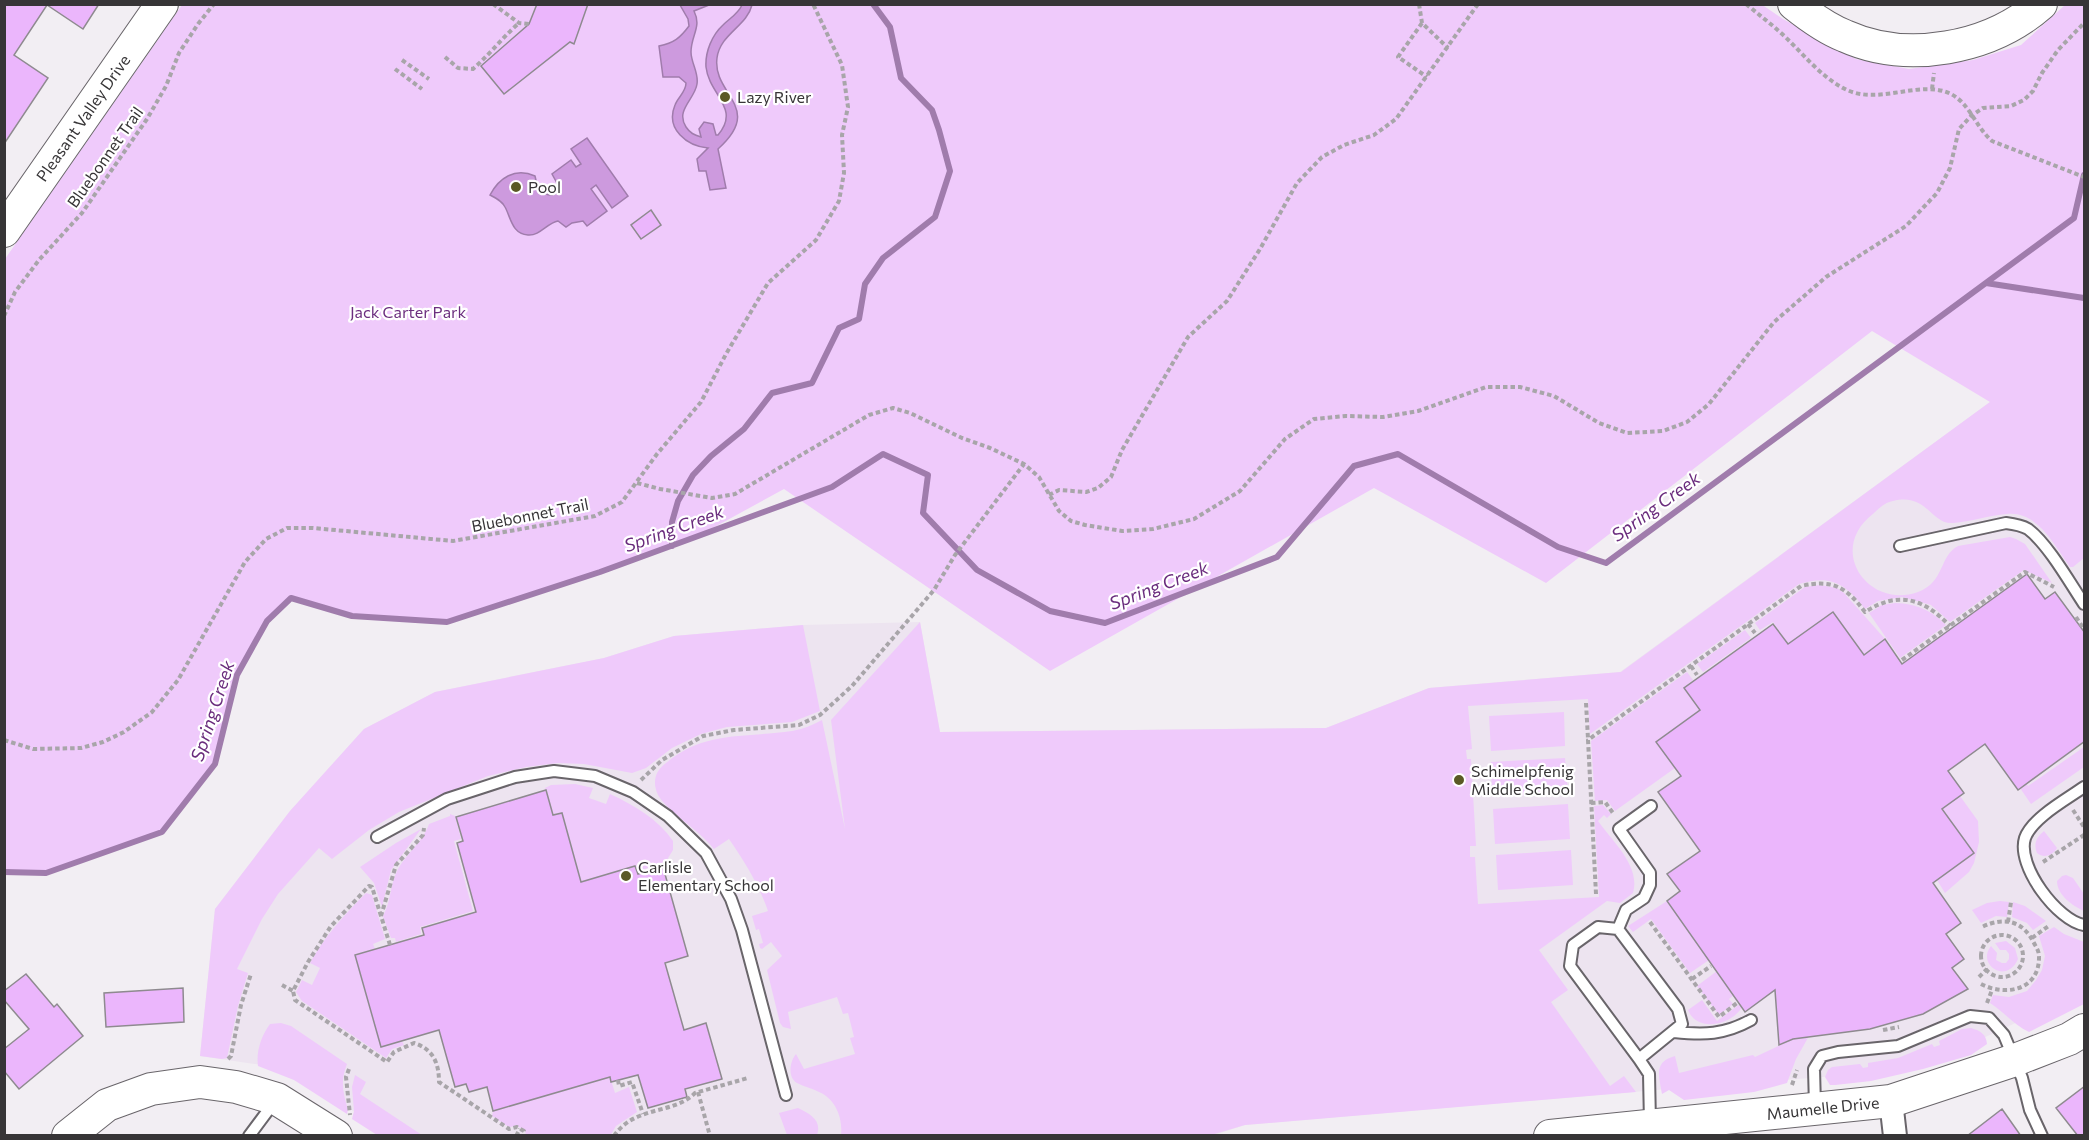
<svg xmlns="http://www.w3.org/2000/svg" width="2089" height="1140" font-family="Commissioner,sans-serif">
  <rect width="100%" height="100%" fill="#f2eef3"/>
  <path fill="#ede4f0" d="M2084 371V991L1964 1047 1848 1075 1680 1088 1245 1125 1211 1136 392 1135 327 1095 262 1065 200 1056 215 909 290 811 364 729 435 692 604 658 674 636 803 625 920 622 940 732 1326 728 1429 688 1620 672 1990 402Z"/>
  <path fill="#efcafb" d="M1761 4 1783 19 1856 59 1909 69 1973 60 2021 45 2065 5H2084V558L2073 567H2070C2054 545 2038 511 2007 514 1989 515 1971 522 1953 523 1931 525 1927 492 1893 501 1886 502 1879 508 1874 513 1825 550 1869 610 1918 592 1945 582 1939 556 1958 546L2010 537 2016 539 2025 544 2052 583 2024 570 1950 622 1931 605 1902 597 1878 601 1865 609C1846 584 1831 574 1799 584L1590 734 1588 699 1468 706 1472 749 1466 750 1467 759H1471L1476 846H1470V857H1475L1478 904 1599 897 1594 806 1603 805 1611 814 1607 818 1604 815 1598 821C1612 841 1641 866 1633 893L1620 903 1607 901 1539 950 1568 990 1551 1002 1610 1086 1624 1076 1636 1092 1245 1125 1211 1135H841C843 1119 836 1099 819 1092 812 1088 804 1087 797 1083 787 1077 790 1061 796 1054L804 1069 855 1054 850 1038 854 1037 848 1013 843 1014 837 997 788 1012 791 1029 783 1027 780 1023 767 970 782 956 771 942 762 949 760 948 759 944 763 943 759 929 756 930 752 916 768 911C759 885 745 862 729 839L714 849C699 830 667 811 658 795 652 782 655 771 666 763 705 730 746 738 792 731 803 729 813 725 822 720L845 829 831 720 920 622 940 732 1326 728 1429 688 1621 672 1990 402 1872 331 1546 583 1374 488 1050 671 784 489 700 535 600 572 447 622 352 616 291 598 267 621 237 675 215 764 162 832 46 873 5 872V259L182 5Z
    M1820 585 1837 588 1844 593 1885 639 1864 655 1833 612 1788 644 1773 622 1760 630 1755 623 1805 587Z
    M1895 603C1917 604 1931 610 1946 625L1900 658 1869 613 1882 605Z
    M803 625 820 711 792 722 727 727 701 734 672 748 646 768 632 773 584 764 558 763 526 767 488 776 399 812 369 830 332 859 319 848 278 894 262 919 237 969 248 973 238 1006 227 1058 222 1059 200 1056 215 909 290 811 364 729 435 692 604 658 674 636Z
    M1745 630 1751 638 1703 672 1697 664Z
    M1687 672 1693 680 1684 688 1700 710 1675 768 1615 811 1607 800 1595 801 1591 741Z
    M1564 712 1565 746 1491 751 1489 716Z
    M2084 747V767L2031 804 2020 788 2026 783 2028 786Z
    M1565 758 1568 793 1492 797 1491 762Z
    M575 784 593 788 589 798 606 804 610 794C634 805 658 819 673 841V850L665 863 637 871 635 866 581 882 562 813 553 815 545 788 551 785Z
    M1960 796 1978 821 1979 842 1974 863 1969 872 1945 893 1937 880 1942 809Z
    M1568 804 1570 839 1495 844 1493 809Z
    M450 814 455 816 461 839 454 841 473 911 420 927 421 934 396 942 395 938H391L383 916C391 902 390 885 397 871 406 853 422 844 429 824L450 816Z
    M421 829 391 870 382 907 374 883 360 867 396 843Z
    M2044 831 2057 848C2053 855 2044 859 2037 853 2033 843 2037 837 2044 831Z
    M1571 850 1573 885 1498 890 1496 855Z
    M2066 875 2073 878 2084 894V911C2073 906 2057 895 2057 881L2062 876Z
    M366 893 372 895 385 939 373 944 375 949 355 956 381 1047 402 1041 404 1045 392 1049 386 1058 302 1001 296 992 302 980 312 985 320 968 310 963C325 936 344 915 366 893Z
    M1667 901 1709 960 1690 973 1651 919 1633 932 1628 926Z
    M2000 901 2009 902 2007 917 1996 916 1981 923 1972 910 1987 903Z
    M2013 902 2025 906 2046 921 2033 930 2027 923 2012 917Z
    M2054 927 2064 934 2084 942V1004L2029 1032C2014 1025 2004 1012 1990 1003L1993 995 2009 997 2027 991 2036 980 2042 970 2045 956 2039 936Z
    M2006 941 2015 948 2018 959C2007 985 1976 965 1991 946L1997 953 1996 960 2002 963H2006L2009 959V954L2006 950H2000L1995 943Z
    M1717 971 1734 995 1729 999 1733 1004 1719 1015 1697 986Z
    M1702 1000 1717 1021 1740 1004 1742 1007C1732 1025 1697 1033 1688 1010Z
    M281 1023 291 1026 347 1064C340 1081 343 1093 348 1110L347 1114 294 1080 258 1066C256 1052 261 1036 270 1024Z
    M1971 1028C1981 1031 1986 1034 1987 1044L1971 1055 1923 1069 1871 1081 1835 1085H1830L1825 1077 1828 1070 1832 1067 1860 1064 1863 1068 1868 1067V1063L1898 1058 1932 1044 1934 1047 1940 1045 1939 1041 1962 1029Z
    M1809 1036 1796 1059 1787 1083 1754 1092 1684 1100 1669 1090 1662 1094C1659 1076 1653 1062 1675 1056L1679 1073 1753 1055 1755 1057 1793 1039Z
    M355 1075 366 1082 360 1094 422 1135H377L352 1119 354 1111 352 1087Z
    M610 1077 615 1093 629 1087 637 1112 616 1126 610 1136 526 1135 525 1130 517 1126 509 1127 492 1116 493 1111Z
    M798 1108C811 1114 822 1121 817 1135H787L779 1113Z"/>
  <path fill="#cd9ade" stroke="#a07cac" stroke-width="1.5" d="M680 5H709L694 11C702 27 691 35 691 52 691 63 699 73 697 84 695 99 675 110 686 127 690 133 694 135 701 137L699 129 704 122 713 124 716 135H718C741 108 709 95 706 67 705 52 712 35 723 25 730 18 738 14 742 5H752C747 26 720 34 717 58 712 95 765 107 718 149L726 188 710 190 706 171H699L697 159 708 148C687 146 665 129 675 105 678 97 686 92 686 83L679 77H663L659 46C674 43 680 38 689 26L688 19Z
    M587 138 628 196 612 208 596 185 591 189 607 211 587 226 583 221 572 223 566 227 558 221C547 223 540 236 528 235 512 234 511 218 505 207 502 201 496 198 490 195 499 178 515 167 535 176 537 186 540 195 552 195L556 193 558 185 552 174 571 160 576 167 581 164 571 149Z"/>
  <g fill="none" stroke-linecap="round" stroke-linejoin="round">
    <path stroke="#a07cac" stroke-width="6" d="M1986 283 2084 298
      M672 546V522L678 501 693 475 711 456 744 429 772 393 812 383 839 328 859 319 865 284 883 258 935 217 950 171 939 130 932 110 901 78 890 27 873 4
      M4 872 46 873 162 832 215 764 237 675 267 621 291 598 352 616 447 622 600 572 832 487 883 454 928 475 923 513 977 570 1050 611 1105 623 1277 557 1354 466 1398 454 1558 547 1606 563 2074 218 2084 175"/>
  </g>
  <path fill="#ebb6fc" stroke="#8e8a8f" stroke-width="1.5" d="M4 4H99L83 29 47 5 14 55 48 78 4 144Z
    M537 4H588L574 44 570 42 504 94 481 66 529 24Z
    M651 210 661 225 641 239 631 225Z
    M2027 574 2045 599 2055 592 2085 633V741L2018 790 1985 744 1948 771 1964 793 1942 809 1974 853 1933 883 1961 923 1946 934 1964 959 1952 968 1968 989 1923 1014 1870 1029 1793 1039 1779 1045 1775 990 1745 1012 1667 901 1680 891 1667 874 1700 851 1658 792 1681 776 1656 742 1700 710 1684 688 1773 624 1788 644 1833 612 1864 655 1885 639 1902 664Z
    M546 790 553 815 562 813 581 882 635 866 638 874 663 867 688 956 665 963 684 1030 706 1023 722 1079 685 1089 687 1097 648 1108 638 1075 611 1082 610 1077 493 1111 487 1087 469 1092 466 1084 455 1087 439 1030 381 1047 355 955 424 935 422 928 476 912 457 843 463 841 456 817Z
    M26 974 54 1007 57 1004 83 1036 19 1089 4 1071V1049L29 1029 4 1000V991Z
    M183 988 184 1022 106 1027 104 993Z
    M2085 1086V1136H2078L2056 1108Z
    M2002 1109 2021 1136H1967Z"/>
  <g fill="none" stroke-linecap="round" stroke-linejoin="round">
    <g stroke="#69656a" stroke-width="14">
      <path id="lane" d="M1900 546 2006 523C2014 524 2021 525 2028 529 2048 544 2070 583 2084 604
        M2084 787C2067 799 2032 818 2025 838 2016 866 2058 921 2084 925
        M377 837 447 799 515 777 554 771 595 776 633 792 668 816 706 853 731 899 742 930 786 1095
        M1618 929 1626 910 1644 898 1650 885V873L1619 829 1651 806
        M1674 1032C1704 1035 1724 1035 1751 1020
        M1639 1059 1682 1024 1678 1009 1618 929 1598 927 1573 945 1570 966 1639 1059 1649 1074 1650 1123
        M1815 1106 1814 1069 1822 1056 1838 1052 1898 1046 1970 1016 1989 1018 2004 1035 2022 1078 2030 1110 2042 1136
        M249 1136 275 1101"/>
    </g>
    <g stroke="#69656a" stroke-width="26">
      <path id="street" d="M1891 1101 1895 1136"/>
    </g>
    <g stroke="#69656a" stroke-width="34">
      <path id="secondary" d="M1794 4C1809 16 1827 29 1845 36 1907 64 1990 49 2041 4
        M4 231 162 4
        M68 1136 107 1105 151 1089 200 1082 236 1087 277 1099 336 1136
        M1550 1136 1891 1101 2015 1060 2069 1039 2084 1030"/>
    </g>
    <path stroke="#a8a5a9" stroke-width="4" stroke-dasharray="4.5 3" stroke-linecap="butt" d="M493 4 519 23 529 24
      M1419 4 1422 23 1448 48
      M1746 4C1758 14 1770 23 1781 33 1803 53 1820 77 1847 90 1880 105 1921 79 1951 94 1970 104 1975 126 1992 141L2084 177
      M1422 23 1398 57 1427 77
      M445 57 458 68 473 69C490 54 502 38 519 23
      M402 60 429 79
      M395 69 422 89
      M1932 89 1934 73
      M4 316 15 292 39 260 82 213 147 119 166 86 179 53 198 24 214 4
      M637 483 660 489 712 498 735 494 869 415 893 408 910 413 962 438 990 448 1024 464 1039 477 1059 511 1071 521 1085 525 1122 531 1153 529 1194 519 1240 491 1285 439 1314 419 1346 416 1383 417 1418 411 1486 387H1520L1554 396 1599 423 1627 433 1663 431 1687 422 1709 404 1774 322 1826 277 1906 226 1937 193 1950 168 1959 129 1971 116 1983 108 2011 106 2024 100 2033 91 2042 73 2058 50 2084 23
      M1049 495 1059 490 1086 492 1098 488 1111 477 1122 450 1188 337 1227 301 1260 249 1297 183 1322 157 1344 145 1374 135 1396 119 1478 4
      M2076 617 2084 629
      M1748 624 1755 633
      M1902 660 2025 572 2054 587
      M1691 666 1697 675
      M1586 703 1588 739
      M4 740 33 749 81 748 103 742 124 732 152 712 178 680 245 562 266 539 287 528H313L453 541 595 516 622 502 657 454 701 402 726 354 768 283 816 240 839 201 844 173 842 135 848 107 842 65 813 4
      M641 780 662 760 703 736 734 730 799 725 820 715 852 686 934 590 955 555 1024 464
      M1591 803 1605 802 1613 813
      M2073 810 2084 827
      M2043 862 2084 835
      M1596 894 1588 740 1801 586C1833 579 1846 587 1865 612 1899 590 1924 599 1950 626
      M381 916 372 887 369 886 331 926 308 962 293 991 295 1000 387 1062 394 1052 414 1043C433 1049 439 1063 439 1082L509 1129 517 1127 524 1131V1136
      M1650 922 1719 1017 1737 1003
      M2008 922 2011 902
      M1981 956a21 21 0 1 1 42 0a21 21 0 1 1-42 0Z
      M2032 938 2050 925
      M390 945 381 916 396 865 423 835 424 828
      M1979 977 1987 969
      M1692 979 1711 966
      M1981 984C2006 997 2040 990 2039 956 2039 951 2036 947 2034 943 2023 921 2005 916 1982 927
      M282 985 293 991
      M1987 1003 1992 990
      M1883 1030 1899 1027
      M228 1059 231 1056 241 1005 251 974
      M349 1069 346 1077 350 1115
      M618 1080 619 1086 632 1082 643 1114
      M1792 1085 1797 1070
      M698 1092 710 1136
      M516 1136 520 1129
      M614 1136C635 1105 673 1115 695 1093L748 1078"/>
    <use href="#lane" stroke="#fff" stroke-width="10"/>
    <use href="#street" stroke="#fff" stroke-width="22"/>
    <use href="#secondary" stroke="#fff" stroke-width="32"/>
  </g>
  <g fill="#5a5925" stroke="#fff" stroke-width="2">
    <circle cx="725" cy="97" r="6"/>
    <circle cx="516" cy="187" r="6"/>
    <circle cx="1459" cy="780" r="6"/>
    <circle cx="626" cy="876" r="6"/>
  </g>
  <g text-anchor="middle" stroke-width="4.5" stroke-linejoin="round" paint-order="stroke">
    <g font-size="16" fill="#373537" stroke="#fff" text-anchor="start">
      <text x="737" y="103">Lazy River</text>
      <text x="528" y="193">Pool</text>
      <text x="1471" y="777">Schimelpfenig<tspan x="1471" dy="18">Middle School</tspan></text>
      <text x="638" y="873">Carlisle<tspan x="638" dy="18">Elementary School</tspan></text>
    </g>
    <g font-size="16" fill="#373537" stroke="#fff">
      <text transform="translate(83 118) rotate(-55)" y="6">Pleasant Valley Drive</text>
      <text transform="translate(105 157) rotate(-55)" y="6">Bluebonnet Trail</text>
      <text transform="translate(530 515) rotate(-11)" y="6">Bluebonnet Trail</text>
      <text transform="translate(1823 1108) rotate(-6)" y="6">Maumelle Drive</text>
    </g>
    <g font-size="16" fill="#6c2e7f" stroke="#fff">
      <text x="408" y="318">Jack Carter Park</text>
    </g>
    <g font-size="18" font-style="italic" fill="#6a2c7d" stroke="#fff">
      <text transform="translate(1656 507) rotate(-36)" y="6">Spring Creek</text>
      <text transform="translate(674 529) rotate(-20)" y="6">Spring Creek</text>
      <text transform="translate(1159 586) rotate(-21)" y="6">Spring Creek</text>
      <text transform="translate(213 711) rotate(-72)" y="6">Spring Creek</text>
    </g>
  </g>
  <rect width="2089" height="1140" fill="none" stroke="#373537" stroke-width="12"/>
</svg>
